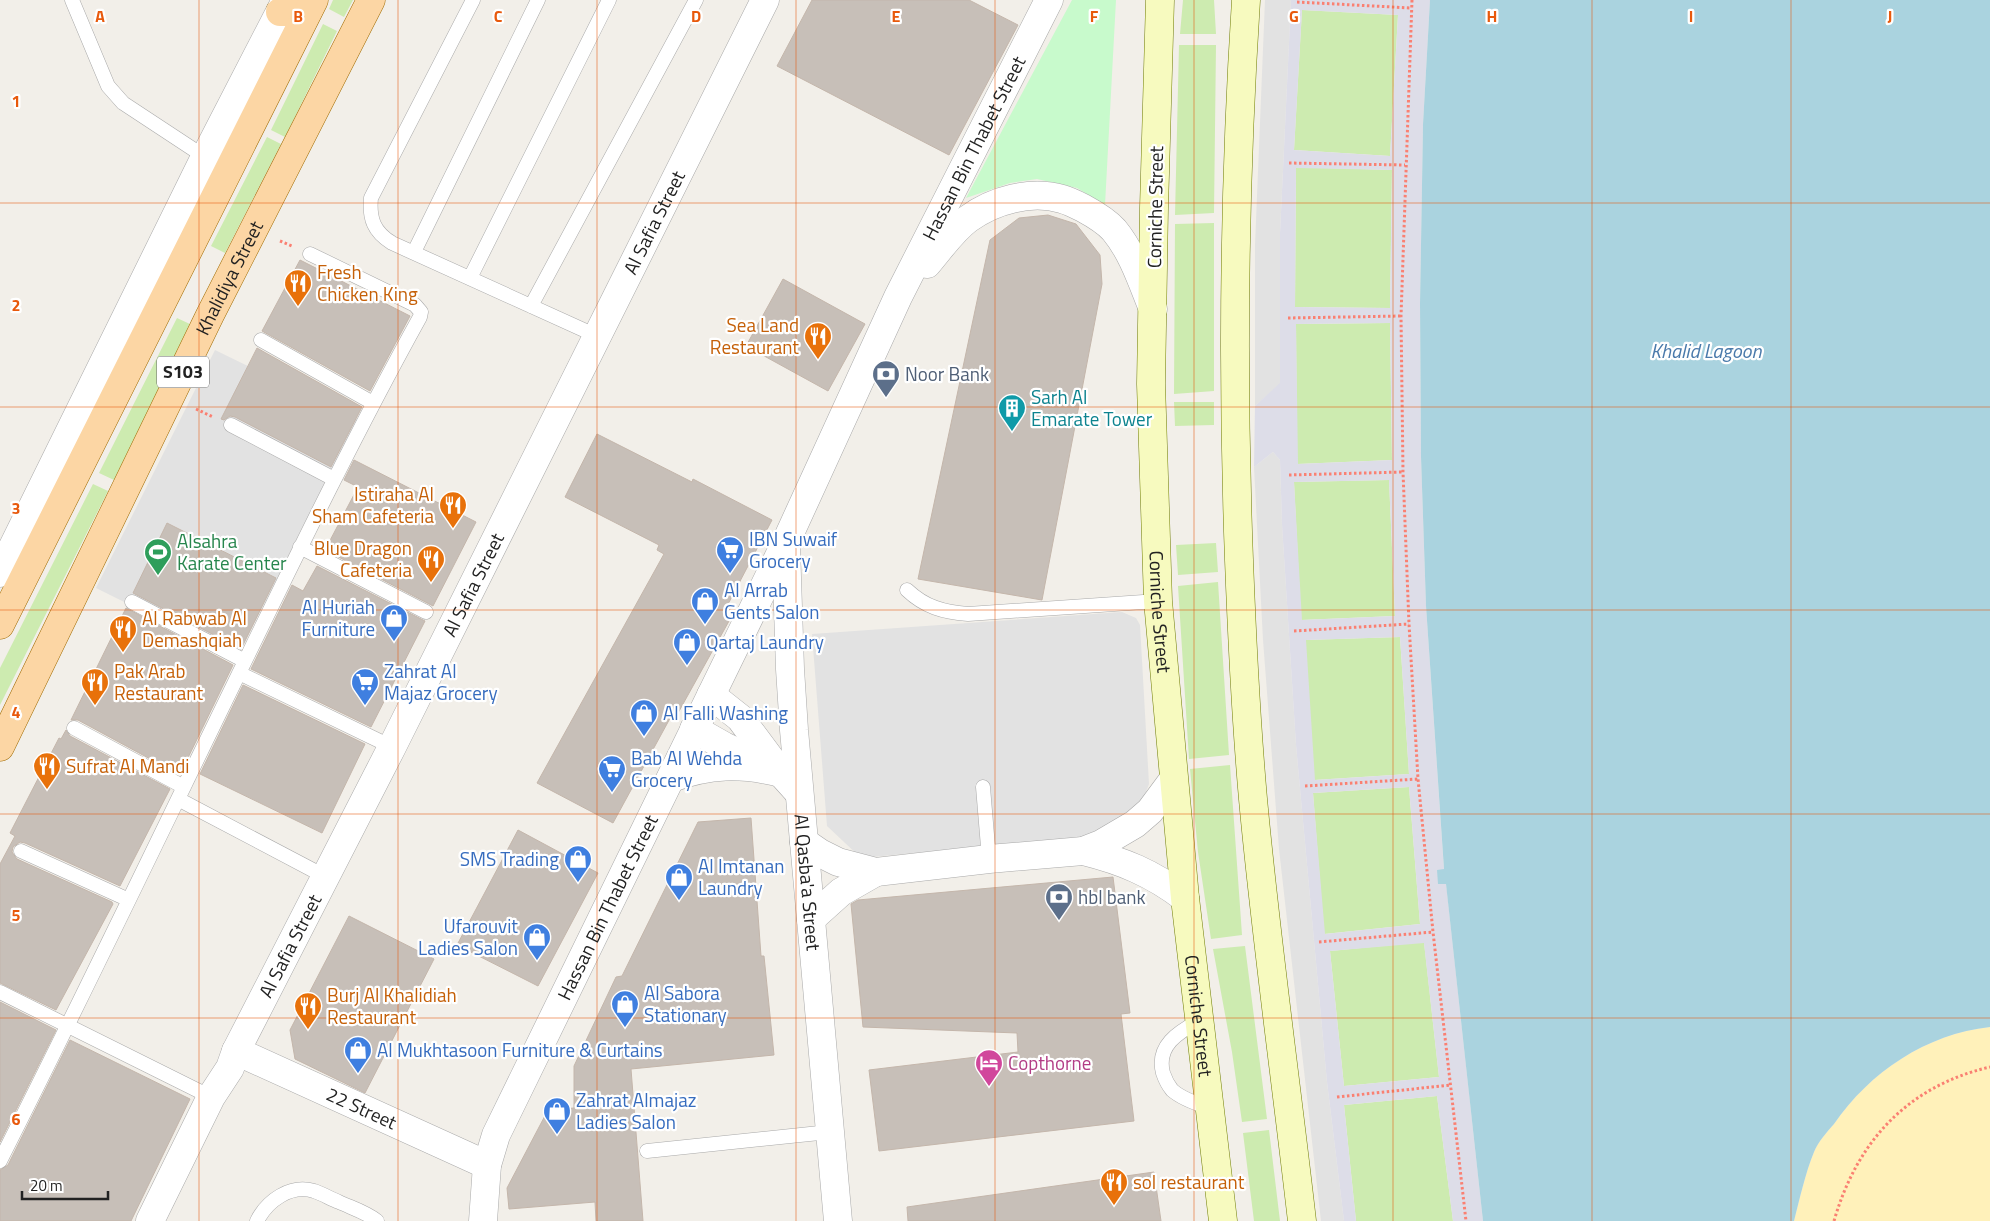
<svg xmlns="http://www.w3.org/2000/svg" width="1990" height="1221" font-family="'Titillium Web',sans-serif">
  <rect width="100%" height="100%" fill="#f2efe9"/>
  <path fill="#cdebb0" d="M333 0H353L344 17 329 9Z
    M1183 0H1214L1216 34H1180Z
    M1302 10 1398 15 1390 156 1294 150Z
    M323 24 337 31 285 137 271 130Z
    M1179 45H1216L1214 213 1175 215Z
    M267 137 281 144 225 253 211 246Z
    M1296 167 1392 170 1390 308 1295 307Z
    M1214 223V391L1174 394 1175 224Z
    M177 318 192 325 114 480 99 473Z
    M1390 323 1392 460 1297 464 1296 324Z
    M1174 402H1214V425L1175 426Z
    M1389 480 1395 616 1301 620 1294 482Z
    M93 484 108 491 0 705V668Z
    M1216 543 1218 572 1178 575 1176 545Z
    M1218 582 1229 755 1189 759 1178 586Z
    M1400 637 1409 774 1314 780 1305 640Z
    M1230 765 1242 935 1211 939 1198 852 1190 769Z
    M1409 787 1420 924 1324 934 1313 793Z
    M1424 942 1439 1077 1344 1086 1330 951Z
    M1245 946 1267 1119 1242 1122 1232 1052 1213 949Z
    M1437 1096 1453 1221H1356L1344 1105Z
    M1269 1130 1280 1221H1254L1243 1133Z"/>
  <path fill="#fff1ba" d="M1990 1027V1221H1794C1800 1198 1805 1174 1814 1152 1818 1142 1827 1132 1834 1124 1870 1072 1926 1034 1990 1027Z"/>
  <path fill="#c8facc" d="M1072 0H1116L1105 205 1077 188 1037 179 1010 183 966 198Z"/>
  <path fill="#e2e2e2" d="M1265 0H1291L1280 233V384L1255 406V245Z
    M215 350 357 419 237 658 96 588Z
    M1273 452 1280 460 1282 525 1296 745 1327 1082 1344 1221H1321L1279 849 1263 640 1254 467Z
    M1122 612 1136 618 1140 625 1149 784 1141 805 1124 824 1086 837 861 858 827 826 812 634Z"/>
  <path fill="#dddde8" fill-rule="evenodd" d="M1291 0H1430L1423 124 1420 304 1421 457 1426 606 1444 870H1437L1446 883 1483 1221H1453L1437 1096 1344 1105 1356 1221H1344L1327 1082 1296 745 1282 525 1280 460 1273 452 1254 467 1255 406 1280 383V233ZM1302 10 1398 15 1390 156 1294 150ZM1296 168 1392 170 1390 308 1295 307ZM1390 323 1392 460 1298 464 1296 324ZM1389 480 1395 616 1302 620 1294 482ZM1400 637 1409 774 1315 780 1306 640ZM1409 787 1420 924 1325 934 1313 793ZM1424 943 1439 1077 1344 1086 1330 951Z"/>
  <path fill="#aad3df" d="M1430 0H1990V1027C1926 1034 1870 1072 1834 1124 1827 1132 1818 1142 1814 1152 1805 1174 1800 1198 1794 1221H1483L1446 884H1438L1437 870 1444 869 1426 606 1421 457 1420 304 1423 124Z"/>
  <path fill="#c7bfb8" stroke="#c4b6ab" d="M812 0H969L1018 25 949 155 777 66Z
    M1048 215 1076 224 1100 255 1102 284 1042 600 918 579 990 240 1019 218Z
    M300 260 410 316 370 391 262 331Z
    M783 279 865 324 828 391 746 346Z
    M257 348 362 407 331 467 235 417 230 416 224 420 221 419Z
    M597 434 692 482 693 479 772 520 726 608 734 612 678 713 674 711 613 823 537 783 664 554 657 550 659 545 565 497Z
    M354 460 476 522 433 606 325 550 358 487 344 480Z
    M167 523 276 578 241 649 133 593Z
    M317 566 425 621 371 727 251 669 292 585 303 591Z
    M126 608 233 665 184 766 182 765 178 774 78 720H71Z
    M243 685 365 744 322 833 200 774Z
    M66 730 70 736 170 789 120 886 25 843 20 842 13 847 12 852 17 859 112 902 113 904 56 1010 0 983V864L15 836 10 833 59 738 61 739Z
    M751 818 761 956H764L774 1055 631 1069 643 1221H596L595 1202 509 1209 507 1188 548 1110 574 1108V1066L616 977 622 976 698 822Z
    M518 830 598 873 538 986 457 945Z
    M1113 877 1130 1013 1121 1014 1134 1121 879 1151 869 1070 1018 1052 1017 1033 863 1027 851 904 858 900Z
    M349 916 434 959 365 1093 295 1059 290 1030Z
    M0 1002 56 1030 0 1142Z
    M70 1040 190 1099 131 1221H0V1170L8 1165Z
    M1154 1172 1161 1221H908L907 1207Z"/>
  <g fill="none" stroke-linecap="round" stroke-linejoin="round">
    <g stroke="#a9a9a9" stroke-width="15">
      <path id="service" d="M72 0 108 86 123 103 205 157
        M473 0 371 198C369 219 374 232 392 243L597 336
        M414 252 538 0
        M470 278 609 0
        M531 306 696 0
        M261 340 373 403
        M231 425 334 479
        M300 547 426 612
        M907 590C925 607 943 612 968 614L1158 601
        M132 602 245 661
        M239 673 392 747
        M74 728 184 787
        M983 787 989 859
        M178 799 326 877
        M21 851 129 900
        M0 992 211 1097
        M1199 1021C1178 1032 1156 1046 1163 1073 1165 1079 1168 1085 1172 1090 1182 1099 1197 1104 1210 1108
        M647 1151 829 1132
        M0 1161C84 995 164 827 246 659 302 544 358 429 420 317L421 312 415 305 310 254
        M257 1221C267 1201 290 1184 314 1191 323 1194 331 1199 339 1202 352 1208 366 1212 377 1221"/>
    </g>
    <g stroke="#a9a9a9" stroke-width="29">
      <g id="minor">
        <path d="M927 264C940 249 952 231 968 219 994 200 1031 190 1062 199 1069 201 1077 205 1083 208 1094 214 1106 221 1114 230 1133 253 1142 282 1153 309"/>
        <path id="s1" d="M786 547 790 669 794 730 838 1221"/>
        <path d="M0 573 205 157 286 0"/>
        <path d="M711 695 740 718 781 773 799 793"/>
        <path d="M694 729 724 746 759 763"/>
        <path d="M671 778C710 764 740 763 781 773"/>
        <path d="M804 842 820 853 838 862 876 872 989 859 1083 851 1101 844 1135 824 1150 811 1173 780"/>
        <path d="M1083 851C1123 861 1152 873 1185 898"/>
        <path d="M811 919 841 892 876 872"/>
        <path id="s2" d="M236 1051 487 1165"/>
        <path id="s3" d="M150 1221 211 1097 230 1068 236 1051 392 747 765 0"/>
        <path id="s4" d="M483 1221 487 1165 496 1135 785 544 898 297 1049 0"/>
      </g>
    </g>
    <g stroke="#707d05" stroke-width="29">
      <g id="secondary">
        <path id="s5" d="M1160 0 1154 208 1151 384 1158 601 1185 898 1223 1221"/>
        <path d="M1246 0C1234 186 1232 373 1239 560 1242 639 1246 720 1253 799 1266 940 1286 1081 1302 1221"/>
      </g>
    </g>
    <g stroke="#a06b00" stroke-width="29">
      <g id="primary">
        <path d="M280 12H295L309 9"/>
        <path d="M0 625 314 0"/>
        <path id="s6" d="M0 747 210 315 371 0"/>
      </g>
    </g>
    <path stroke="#fa8072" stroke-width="3" stroke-dasharray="2.5 2.5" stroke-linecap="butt" d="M1412 0 1401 316 1403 472 1409 624 1418 779 1433 932 1466 1221
      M1297 2 1411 8
      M1289 163 1405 165
      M280 241 292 246
      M1288 318 1401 316
      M196 409 213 417
      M1289 475 1403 472
      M1294 631 1409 624
      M1305 786 1418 779
      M1319 942 1433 932
      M1337 1097 1451 1085
      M1834 1221C1857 1141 1908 1086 1990 1067"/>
    <use href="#service" stroke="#fff" stroke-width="14"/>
    <use href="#minor" stroke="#fff" stroke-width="28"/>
    <use href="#secondary" stroke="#f7fabf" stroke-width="28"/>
    <use href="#primary" stroke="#fcd6a4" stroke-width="28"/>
  </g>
  <path fill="none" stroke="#e8590c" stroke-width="1" stroke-opacity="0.55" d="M199 0V1221M398 0V1221M597 0V1221M796 0V1221M995 0V1221M1194 0V1221M1393 0V1221M1592 0V1221M1791 0V1221M0 203H1990M0 407H1990M0 610H1990M0 814H1990M0 1018H1990"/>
  <defs>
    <g id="restaurant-pin" transform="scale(1.4375)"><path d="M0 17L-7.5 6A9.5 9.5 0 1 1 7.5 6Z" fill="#e8710a" stroke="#fff"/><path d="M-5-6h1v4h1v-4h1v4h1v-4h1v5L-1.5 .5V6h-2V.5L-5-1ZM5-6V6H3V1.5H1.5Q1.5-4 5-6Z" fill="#fff"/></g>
    <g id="bank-pin" transform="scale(1.4375)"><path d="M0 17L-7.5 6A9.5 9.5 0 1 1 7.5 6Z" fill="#5c6f8a" stroke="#fff"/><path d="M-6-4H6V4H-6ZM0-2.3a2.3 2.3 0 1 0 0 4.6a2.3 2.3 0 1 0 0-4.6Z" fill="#fff"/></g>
    <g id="building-pin" transform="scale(1.4375)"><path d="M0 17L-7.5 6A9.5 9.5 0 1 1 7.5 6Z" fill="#0f9aa8" stroke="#fff"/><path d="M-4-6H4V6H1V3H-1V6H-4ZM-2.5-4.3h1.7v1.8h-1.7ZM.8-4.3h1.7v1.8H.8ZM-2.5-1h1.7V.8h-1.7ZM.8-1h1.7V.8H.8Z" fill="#fff"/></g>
    <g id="supermarket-pin" transform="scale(1.4375)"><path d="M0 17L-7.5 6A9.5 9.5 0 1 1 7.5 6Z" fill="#3f7fe0" stroke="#fff"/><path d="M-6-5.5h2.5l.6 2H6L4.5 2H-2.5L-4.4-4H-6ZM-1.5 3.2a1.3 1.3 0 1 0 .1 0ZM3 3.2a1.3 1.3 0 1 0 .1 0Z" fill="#fff"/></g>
    <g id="stadium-pin" transform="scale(1.4375)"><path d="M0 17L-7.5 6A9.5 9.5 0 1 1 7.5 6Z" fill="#2e9e5b" stroke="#fff"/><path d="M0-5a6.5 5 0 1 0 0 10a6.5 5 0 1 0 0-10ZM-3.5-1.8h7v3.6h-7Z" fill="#fff"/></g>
    <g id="shop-pin" transform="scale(1.4375)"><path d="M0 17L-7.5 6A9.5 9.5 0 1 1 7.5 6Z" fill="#3f7fe0" stroke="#fff"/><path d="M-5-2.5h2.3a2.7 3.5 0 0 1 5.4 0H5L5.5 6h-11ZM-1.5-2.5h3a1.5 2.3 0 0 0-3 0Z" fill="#fff"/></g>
    <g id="hotel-pin" transform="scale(1.4375)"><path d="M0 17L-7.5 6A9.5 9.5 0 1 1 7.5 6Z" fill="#d1479c" stroke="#fff"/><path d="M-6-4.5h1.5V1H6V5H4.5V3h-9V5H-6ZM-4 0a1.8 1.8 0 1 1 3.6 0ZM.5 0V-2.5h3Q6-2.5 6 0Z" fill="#fff"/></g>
  </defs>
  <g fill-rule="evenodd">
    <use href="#restaurant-pin" x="298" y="283"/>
    <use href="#restaurant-pin" x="818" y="336"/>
    <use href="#bank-pin" x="886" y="374"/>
    <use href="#building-pin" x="1012" y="408"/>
    <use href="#restaurant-pin" x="453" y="505"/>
    <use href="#supermarket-pin" x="730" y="550"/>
    <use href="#stadium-pin" x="158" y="552"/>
    <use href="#restaurant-pin" x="431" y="559"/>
    <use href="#shop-pin" x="705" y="601"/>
    <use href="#shop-pin" x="394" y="618"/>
    <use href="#restaurant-pin" x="123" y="629"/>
    <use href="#shop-pin" x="687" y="642"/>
    <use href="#restaurant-pin" x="95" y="682"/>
    <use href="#supermarket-pin" x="365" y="682"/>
    <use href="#shop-pin" x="644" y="713"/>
    <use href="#restaurant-pin" x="47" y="766"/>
    <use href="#supermarket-pin" x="612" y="769"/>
    <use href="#shop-pin" x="578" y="859"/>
    <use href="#shop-pin" x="679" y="877"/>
    <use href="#bank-pin" x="1059" y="897"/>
    <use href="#shop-pin" x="537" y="937"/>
    <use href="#shop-pin" x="625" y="1004"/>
    <use href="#restaurant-pin" x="308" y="1006"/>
    <use href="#shop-pin" x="358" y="1050"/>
    <use href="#hotel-pin" x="989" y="1063"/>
    <use href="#shop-pin" x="557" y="1111"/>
    <use href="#restaurant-pin" x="1114" y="1182"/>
  </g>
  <g text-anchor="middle" stroke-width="4.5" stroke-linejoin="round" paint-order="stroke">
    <rect fill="#fff" stroke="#646464" stroke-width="1" x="157" y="356.5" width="52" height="31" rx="4"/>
    <g font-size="18" font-weight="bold" fill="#222">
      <text x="183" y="378">S103</text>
    </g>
    <g font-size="19" fill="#222" stroke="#fff">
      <text dy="7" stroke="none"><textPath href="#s4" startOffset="1184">Hassan Bin Thabet Street</textPath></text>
      <text transform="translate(1155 207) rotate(-89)" y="7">Corniche Street</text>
      <text dy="7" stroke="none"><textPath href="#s3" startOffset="1119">Al Safia Street</textPath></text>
      <text dy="7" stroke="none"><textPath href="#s6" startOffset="522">Khalidiya Street</textPath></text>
      <text dy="7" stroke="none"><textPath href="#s3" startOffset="714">Al Safia Street</textPath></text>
      <text dy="7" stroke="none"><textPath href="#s5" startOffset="612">Corniche Street</textPath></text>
      <text dy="7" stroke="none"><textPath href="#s1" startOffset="336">Al Qasba'a Street</textPath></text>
      <text dy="7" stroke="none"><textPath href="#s4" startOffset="341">Hassan Bin Thabet Street</textPath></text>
      <text dy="7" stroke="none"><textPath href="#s3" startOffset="309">Al Safia Street</textPath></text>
      <text dy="7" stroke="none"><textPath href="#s5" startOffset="1018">Corniche Street</textPath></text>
      <text dy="7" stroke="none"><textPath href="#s2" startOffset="138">22 Street</textPath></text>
    </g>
    <g font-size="19" fill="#c56008" stroke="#fff" text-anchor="start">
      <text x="317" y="279">Fresh<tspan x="317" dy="22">Chicken King</tspan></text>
      <text x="799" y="332" text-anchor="end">Sea Land<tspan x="799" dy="22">Restaurant</tspan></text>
      <text x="434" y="501" text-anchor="end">Istiraha Al<tspan x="434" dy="22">Sham Cafeteria</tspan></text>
      <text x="412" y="555" text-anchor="end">Blue Dragon<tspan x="412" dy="22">Cafeteria</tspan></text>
      <text x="142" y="625">Al Rabwab Al<tspan x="142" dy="22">Demashqiah</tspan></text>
      <text x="114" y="678">Pak Arab<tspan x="114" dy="22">Restaurant</tspan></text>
      <text x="66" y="773">Sufrat Al Mandi</text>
      <text x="327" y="1002">Burj Al Khalidiah<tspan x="327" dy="22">Restaurant</tspan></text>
      <text x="1133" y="1189">sol restaurant</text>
    </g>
    <g font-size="19" fill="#4e5e75" stroke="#fff" text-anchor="start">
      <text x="905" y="381">Noor Bank</text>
      <text x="1078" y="904">hbl bank</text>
    </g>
    <g font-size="19" fill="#0d838f" stroke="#fff" text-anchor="start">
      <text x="1031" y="404">Sarh Al<tspan x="1031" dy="22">Emarate Tower</tspan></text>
    </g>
    <g font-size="19" fill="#366cbe" stroke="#fff" text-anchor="start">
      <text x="749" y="546">IBN Suwaif<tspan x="749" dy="22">Grocery</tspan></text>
      <text x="724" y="597">Al Arrab<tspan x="724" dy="22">Gents Salon</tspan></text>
      <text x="375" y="614" text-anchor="end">Al Huriah<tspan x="375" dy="22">Furniture</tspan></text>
      <text x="706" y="649">Qartaj Laundry</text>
      <text x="384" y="678">Zahrat Al<tspan x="384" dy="22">Majaz Grocery</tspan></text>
      <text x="663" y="720">Al Falli Washing</text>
      <text x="631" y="765">Bab Al Wehda<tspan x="631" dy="22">Grocery</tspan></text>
      <text x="559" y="866" text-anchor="end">SMS Trading</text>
      <text x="698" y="873">Al Imtanan<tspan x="698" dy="22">Laundry</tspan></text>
      <text x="518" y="933" text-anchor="end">Ufarouvit<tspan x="518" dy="22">Ladies Salon</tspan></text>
      <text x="644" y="1000">Al Sabora<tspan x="644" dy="22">Stationary</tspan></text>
      <text x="377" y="1057">Al Mukhtasoon Furniture &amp; Curtains</text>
      <text x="576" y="1107">Zahrat Almajaz<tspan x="576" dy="22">Ladies Salon</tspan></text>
    </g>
    <g font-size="19" fill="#27864d" stroke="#fff" text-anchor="start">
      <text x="177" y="548">Alsahra<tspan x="177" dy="22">Karate Center</tspan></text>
    </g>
    <g font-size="19" fill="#b23c85" stroke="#fff" text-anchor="start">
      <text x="1008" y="1070">Copthorne</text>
    </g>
    <g font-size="20" font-style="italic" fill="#4a7aab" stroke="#fff">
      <text x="1706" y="358">Khalid Lagoon</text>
    </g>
  </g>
  <g font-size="16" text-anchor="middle" font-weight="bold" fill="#e8590c" stroke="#fff" stroke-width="4.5" stroke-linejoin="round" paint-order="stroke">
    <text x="100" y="22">A</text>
    <text x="298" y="22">B</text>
    <text x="498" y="22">C</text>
    <text x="696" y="22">D</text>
    <text x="896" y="22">E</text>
    <text x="1094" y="22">F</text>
    <text x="1294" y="22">G</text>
    <text x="1492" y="22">H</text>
    <text x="1691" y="22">I</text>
    <text x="1890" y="22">J</text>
    <text x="16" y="107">1</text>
    <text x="16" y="311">2</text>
    <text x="16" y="514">3</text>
    <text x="16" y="718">4</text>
    <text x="16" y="921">5</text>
    <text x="16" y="1125">6</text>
  </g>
  <path d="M22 1191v8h86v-8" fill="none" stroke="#222222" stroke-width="2.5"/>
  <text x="30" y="1191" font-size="15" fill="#222222" stroke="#ffffff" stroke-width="4" paint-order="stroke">20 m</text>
</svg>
